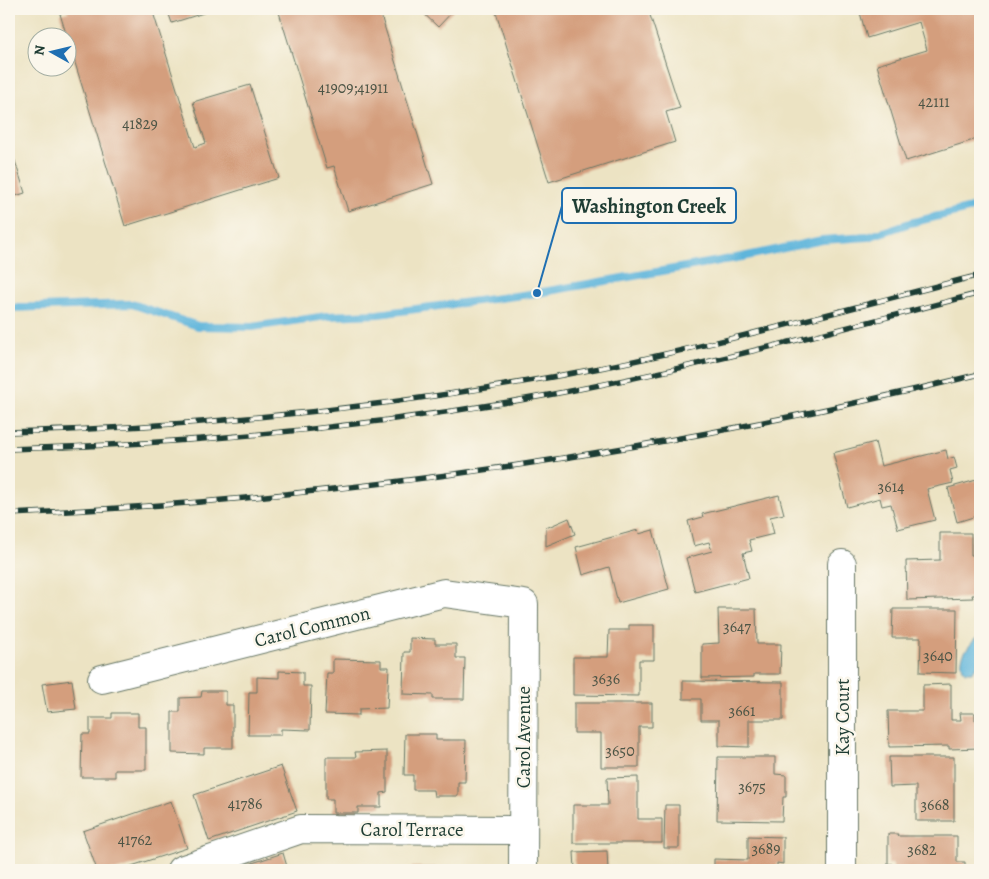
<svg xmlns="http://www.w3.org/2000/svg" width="989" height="879" font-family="Alegreya,serif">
  <rect width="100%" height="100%" fill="#fbf7ec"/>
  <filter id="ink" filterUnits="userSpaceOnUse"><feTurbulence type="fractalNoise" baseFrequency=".02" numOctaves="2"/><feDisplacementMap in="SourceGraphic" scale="10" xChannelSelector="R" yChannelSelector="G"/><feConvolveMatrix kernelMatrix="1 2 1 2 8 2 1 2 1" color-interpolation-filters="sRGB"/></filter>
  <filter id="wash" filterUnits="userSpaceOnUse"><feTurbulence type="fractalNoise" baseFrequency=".0096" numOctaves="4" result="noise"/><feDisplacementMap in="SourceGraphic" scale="20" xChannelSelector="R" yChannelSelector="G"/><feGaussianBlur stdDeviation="1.12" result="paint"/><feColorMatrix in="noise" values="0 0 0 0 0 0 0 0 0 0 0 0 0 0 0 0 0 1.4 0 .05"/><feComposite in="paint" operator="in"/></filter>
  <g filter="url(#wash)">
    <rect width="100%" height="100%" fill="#ece3c3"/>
    <path fill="#5eb5db" stroke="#3e7988" d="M976 638H980V663L972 672H965C956 658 968 648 976 638Z"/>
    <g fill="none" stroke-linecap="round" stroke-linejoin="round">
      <path stroke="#5eb5db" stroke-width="8" d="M9 308 132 304 198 326 252 327 327 316 378 314 537 293 742 257 822 240 868 237 910 223 980 206"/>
    </g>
    <g id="blocks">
      <path fill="#d49e7d" d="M67 9H152L195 147 206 143 193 102 250 85 279 178 125 226 60 14 68 12Z
        M167 9H216L172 23Z
        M278 9H379L433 184 348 211 334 166 327 168Z
        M419 9H453L454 10 438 27Z
        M495 9H648L680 108 666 112 675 142 549 182Z
        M859 9H980V138L906 161 877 65 927 50 919 22 867 38Z
        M9 142 25 193 9 198Z
        M875 442 881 466 946 450 948 459 954 457 957 468 950 470 953 483 927 489 935 520 898 529 891 504 882 506 880 498 847 507 833 453Z
        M980 479V515L957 522 948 488Z
        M779 495 784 514 770 517 774 534 749 540 752 551 743 553 749 578 695 592 686 558 712 551 709 542 694 546 688 521 703 517 702 514Z
        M569 518 575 534 546 546V528Z
        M638 530 639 534 653 530 669 589 618 603 609 567 583 575 576 547Z
        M940 533H971V555H974L975 568H980V595H972L973 598 907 600 906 561 940 560Z
        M718 609H756L757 644H781L780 674H754V677L702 678V644L719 643Z
        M893 609H957L956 673 920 672 921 638H892Z
        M629 625H654V660H639V696L573 695V657H608L609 630H629Z
        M410 638 435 639V644H456V658H465L464 699H433V695L403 694 404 652H410Z
        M333 659 381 660V667H389L387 708 359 709V715L325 714 327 673H333Z
        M279 671 303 672V686H311L310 730 281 729V735H248L249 692H257V677L279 678Z
        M72 680 76 709 47 712 42 684Z
        M683 681 783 682V720H749V747L719 746V720H701V699H683Z
        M951 684V720H961L960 713H975V720H979L980 748 949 749V746L889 747 888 711H923V685Z
        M202 691H226V705H233V748H204V754L172 753V712H180V698L201 697Z
        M574 703H652V727H639V767H601V733H574Z
        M112 713H138V727H146V770H115V777H81L82 734H90V718H112Z
        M405 734H436V740H466L465 782H458V796H434L433 790H413V775H404Z
        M387 751V792L381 793V807H358V813H333V799H326V757H356L355 752Z
        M718 757H775V774L786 775V797H783L782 821 717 820Z
        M889 757H954V821H916V786L890 787Z
        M281 766 297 811 209 841 194 795Z
        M638 777V819H662V843H573V805H608L607 778Z
        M171 801 187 848 119 870H97L83 831Z
        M665 805H679V848H664Z
        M888 834H898L897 836H957V862H965V870H893V864H888Z
        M748 836 783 837V864L777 863V870H714V859L748 860Z
        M607 851 608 870H575L574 852Z
        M283 853 288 870H231Z
        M357 866 381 867V870H356Z
        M412 867H436V870H412Z"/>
    </g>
  </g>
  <g filter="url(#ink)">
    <use href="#blocks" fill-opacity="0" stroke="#677766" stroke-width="1"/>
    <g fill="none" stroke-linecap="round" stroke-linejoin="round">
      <g stroke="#677766" stroke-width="30">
        <path id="minor" d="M102 679 444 593 524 604 523 870
          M181 870 301 829 523 830
          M842 870V564"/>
      </g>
      <use href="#minor" stroke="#fff" stroke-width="28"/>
      <g stroke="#1f3d34" stroke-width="5.5">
        <path id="rail" d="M9 432C207 427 404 406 600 368 728 342 854 307 980 275
          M9 449C183 444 355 429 526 399 680 372 830 332 980 293
          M9 514C337 500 661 452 980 374"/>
      </g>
      <use href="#rail" stroke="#fbf7ec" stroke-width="4" stroke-dasharray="11" stroke-linecap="butt"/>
    </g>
  </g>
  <g text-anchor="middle" stroke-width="5" stroke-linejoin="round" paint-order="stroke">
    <g font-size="16" fill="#4c5546">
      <text x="353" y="93">41909;41911</text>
      <text x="934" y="107">42111</text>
      <text x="140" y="129">41829</text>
      <text x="891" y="492">3614</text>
      <text x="737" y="632">3647</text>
      <text x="938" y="661">3640</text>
      <text x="606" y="684">3636</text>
      <text x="742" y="716">3661</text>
      <text x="620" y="756">3650</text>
      <text x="752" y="792">3675</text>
      <text x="245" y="809">41786</text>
      <text x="935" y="810">3668</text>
      <text x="135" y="845">41762</text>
      <text x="766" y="854">3689</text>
      <text x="922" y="855">3682</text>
    </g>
    <g font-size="19" fill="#1f3d34" stroke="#fbf7ec">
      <text transform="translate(312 626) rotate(-14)" y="7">Carol Common</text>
      <text transform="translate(842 717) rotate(-90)" y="7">Kay Court</text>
      <text transform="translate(523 737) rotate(-90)" y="7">Carol Avenue</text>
      <text x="412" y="836">Carol Terrace</text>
    </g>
  </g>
  <path fill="none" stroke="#1f6fb2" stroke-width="2" d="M537 293L562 206"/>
  <circle fill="#1f6fb2" stroke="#fbf7ec" stroke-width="2" cx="537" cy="293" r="5"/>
  <rect fill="#fbf7ec" stroke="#1f6fb2" stroke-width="2" x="562" y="188" width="174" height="35" rx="5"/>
  <g font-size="20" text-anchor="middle" font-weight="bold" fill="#1f3d34">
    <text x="649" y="213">Washington Creek</text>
  </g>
  <rect width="989" height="879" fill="none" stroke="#fbf7ec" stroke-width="30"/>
  <g transform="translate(52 52) rotate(278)"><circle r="24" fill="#fbf7ec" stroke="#a3ada2"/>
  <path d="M0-4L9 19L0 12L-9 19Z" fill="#1f6fb2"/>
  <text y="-8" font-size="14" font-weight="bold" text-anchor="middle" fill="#1f3d34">N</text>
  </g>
</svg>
